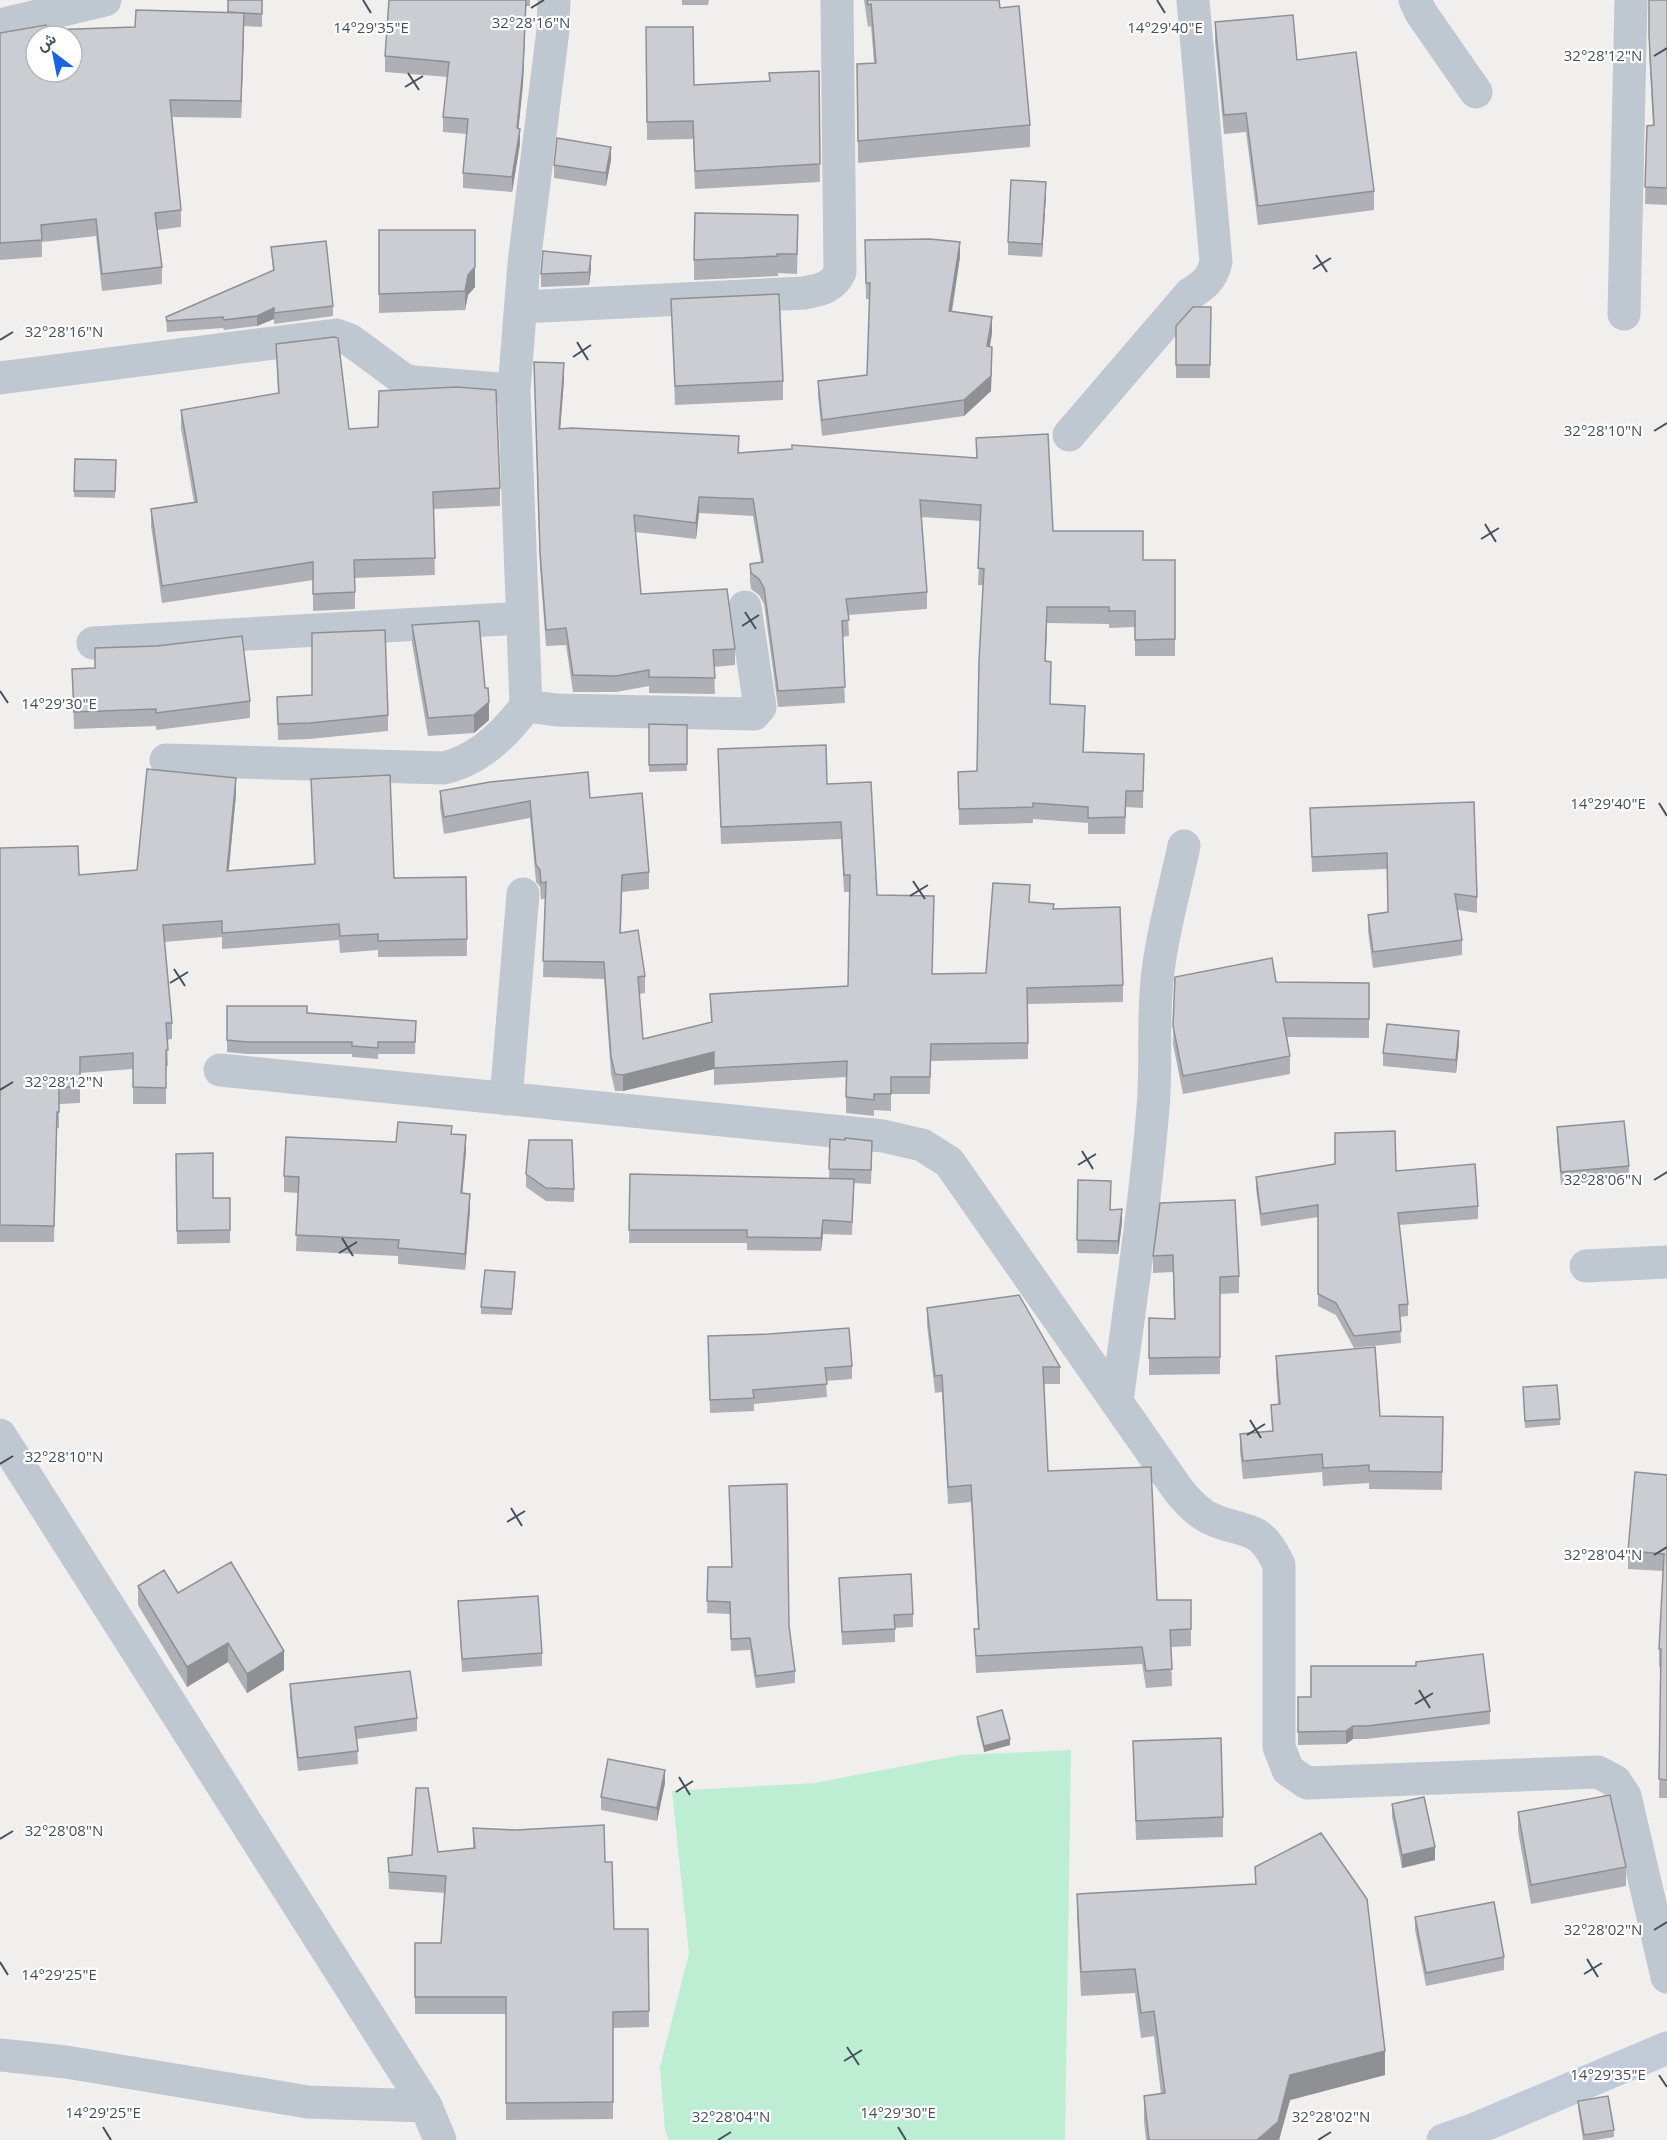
<svg xmlns="http://www.w3.org/2000/svg" width="1667" height="2140" font-family="'Open Sans',Vazirmatn,sans-serif">
  <rect width="100%" height="100%" fill="#f1eeee"/>
  <path fill="#bdeed3" d="M1071 1750 1065 2140H669L665 2130 660 2067 689 1953 672 1791 814 1783 961 1755Z"/>
  <g fill="none" stroke-linecap="round" stroke-linejoin="round">
    <path stroke="#bfc7d0" stroke-width="33" d="M554 0 553 30 524 263 514 390 526 706 557 710 754 714 760 707 745 607
      M1415 0 1421 13 1476 92
      M0 25 105 0
      M522 307 804 293C819 290 833 288 840 272L837 0
      M1624 314 1631 0
      M0 378 336 335 350 340 403 379 413 382 514 390
      M1069 435 1190 294C1204 285 1212 279 1216 262L1193 0
      M93 643 522 618
      M166 760 444 768C479 760 505 734 526 706
      M220 1070 883 1136 922 1145 949 1162 1179 1491C1190 1504 1200 1515 1216 1521 1251 1534 1261 1526 1279 1565V1747L1288 1770 1307 1783 1598 1772 1615 1781 1625 1796 1667 1977
      M506 1099 523 894
      M1586 1266 1667 1262
      M1117 1401C1130 1303 1145 1206 1153 1108 1157 1062 1152 1016 1158 971 1163 930 1175 888 1184 846
      M0 1435 426 2106 440 2140
      M0 2055 66 2062 308 2102 426 2106"/>
    <path stroke="#c1cad7" stroke-width="33" d="M1443 2140 1475 2129 1667 2048"/>
  </g>
  <path fill="#afb0b5" d="M262 0V27L244 26 241 118 172 117 181 210V227L157 230 162 267V284L102 291 96 236 42 242V257L0 260V33L47 30 135 27 228 12Z
    M389 0H530V6H526L523 84 518 129 520 144 512 192 463 188V173L467 134 443 132V117L448 77 385 72V56Z
    M682 0H709L708 5H682Z
    M864 0H999L1000 8 1030 125V147L858 163 857 64 874 63 871 26 868 27Z
    M1649 0H1667V205L1645 204 1647 126H1653L1649 53Z
    M1215 22 1297 60 1374 191V210L1258 225 1246 132 1224 134 1215 41Z
    M646 27 694 85 769 81 819 71 820 182 695 189 693 139 647 140Z
    M611 160 606 186 554 178V165Z
    M1046 195 1042 257 1008 255V242Z
    M379 230 475 287 468 295 465 310 379 313Z
    M798 234 797 274 778 273V276L694 280V260Z
    M865 240 960 257 952 312 992 333 990 346 992 362 991 391 964 416 822 436 818 396V381L867 375 870 299H866Z
    M271 247 333 306V316L274 324V319L257 326 224 330 223 328 167 332 166 317 273 271Z
    M591 269 589 285 541 287V274Z
    M671 299 783 381V400L675 405Z
    M1211 307 1210 378H1176V326Z
    M276 344 349 429 500 488V506L433 509 435 575 355 578V609L313 611V580L162 603 151 526V509L194 502 181 428V410L278 394Z
    M534 362 564 380 560 429 739 453 977 458 976 438 1053 531 1143 560H1175V656H1135V627L1109 628V624L1047 623 1045 661 1050 704 1085 722 1084 752 1144 754 1143 808 1126 807 1125 834H1088V823L1033 819V823L959 825 958 772 977 771 983 585H978L981 521 921 517 927 592V609L848 615 849 636 842 637 845 703 778 707 764 604 759 595 751 589 750 581V564L761 562 753 516 699 513 696 539 635 532 641 594 735 649V665L714 667 715 694 649 693V686L616 692H573L566 645 546 646 540 568Z
    M75 459 116 460 115 498 74 497Z
    M412 625 485 688 489 720 474 733 428 736 412 643Z
    M72 669 250 701V718L156 730V726L74 729Z
    M277 697 388 715V731L310 739 278 740Z
    M649 724 687 725V771L649 772Z
    M718 749 827 784 877 895 932 974 986 973 1030 902 1054 909 1123 985V1002L1028 1004V1059L931 1061 930 1094H891V1111L874 1110V1116L846 1113V1077L714 1085V1069L623 1091H615L611 1074 604 979 543 977 545 899H541L540 887 536 882 530 818 444 834 440 807V791L590 798 649 872V889L622 892 621 933 645 976V993L639 994 643 1039 711 1022 710 994 848 986 850 892H844L841 839 721 844Z
    M311 779 394 878 466 877 467 956 378 957V950L340 953 339 940 222 949V937L164 942 172 1023V1039L167 1040 168 1066H166V1104H133V1069L80 1073V1103L59 1104V1128H57L54 1242H0V848L79 875 137 870 236 794 229 870 314 864Z
    M1310 808 1477 897V913L1458 910 1462 940V955L1373 968 1368 931V915L1388 912 1387 869 1312 872Z
    M1175 977 1276 982 1369 983V1038L1287 1037 1290 1056V1074L1183 1094 1173 1044Z
    M227 1006 416 1021 415 1054H378V1059L352 1057V1054H247L227 1052Z
    M1459 1044 1456 1073 1383 1066V1053Z
    M1557 1127 1629 1166V1179L1561 1185 1557 1140Z
    M452 1134 466 1151 462 1193 470 1210 465 1270 398 1264V1256L296 1251 298 1193 284 1192V1176L396 1142Z
    M830 1139 872 1154 871 1184 854 1183 852 1235 823 1234 821 1251 747 1250V1243H629L630 1174 829 1178Z
    M176 1154 213 1198H230V1243L177 1244Z
    M1396 1171 1478 1206V1219L1399 1225 1408 1304V1316L1400 1317 1401 1343 1354 1348 1336 1315 1318 1306V1217L1261 1226 1256 1189V1177Z
    M526 1174 574 1189V1202L546 1201 526 1187Z
    M1078 1180 1110 1210 1122 1222 1118 1254 1077 1253Z
    M1160 1203 1239 1276V1293L1220 1294V1374L1149 1375V1318L1174 1319 1173 1272 1153 1273V1256Z
    M515 1279 512 1315 481 1314V1307Z
    M927 1308 1060 1367V1384H1044L1048 1471 1157 1600 1191 1629V1646L1171 1647 1172 1686 1146 1688 1142 1664 976 1673 974 1629H978L971 1502 948 1504 942 1392 935 1393 927 1325Z
    M708 1336 852 1366V1379L826 1381 827 1397 754 1404V1411L710 1413Z
    M1276 1356 1380 1416 1443 1417 1442 1490 1369 1489V1483L1323 1486 1322 1472 1243 1479 1240 1452V1434L1272 1431 1271 1405 1278 1404 1276 1374Z
    M1523 1393 1560 1419V1425L1525 1428Z
    M1667 1475V1798H1659L1661 1667H1659V1649L1663 1571 1628 1569V1551Z
    M708 1567 789 1626 795 1671V1683L756 1688 750 1650 731 1651 730 1614 707 1613Z
    M839 1578 913 1614V1627L895 1628V1642L842 1645Z
    M138 1586 178 1593 284 1670 247 1693 228 1662 187 1687 138 1605Z
    M458 1601 542 1653V1666L462 1672Z
    M290 1684 417 1718V1731L357 1739 358 1764 298 1771 290 1698Z
    M1298 1697 1490 1711V1724L1367 1739H1353L1346 1744 1298 1745Z
    M977 1717 1010 1745 984 1752 977 1723Z
    M1133 1741 1223 1817V1837L1136 1840Z
    M665 1783 657 1821 601 1810V1797Z
    M1392 1804 1435 1860 1402 1868 1392 1817Z
    M1518 1812 1626 1867V1886L1531 1904 1518 1831Z
    M473 1828 605 1862 614 1929H648L649 2027 613 2028V2119L506 2120V2014H415V1943H441L445 1893 389 1889 388 1858 473 1848Z
    M1255 1867 1385 2075 1290 2100 1279 2140H1146L1144 2121V2096L1161 2094 1154 2036 1141 2038 1135 1993 1081 1996 1077 1918V1894L1255 1884Z
    M1415 1917 1504 1957V1970L1426 1986 1415 1930Z
    M1578 2101 1614 2130V2137L1595 2140H1583L1578 2108Z"/>
  <path fill="#8e9094" d="M526 0 523 84 517 144V128Z
    M244 13V30L241 118V101Z
    M520 129V144L512 192V177Z
    M611 147V160L606 186V173Z
    M1046 182V195L1042 257V244Z
    M960 242V257L949 327V311Z
    M591 256V269L589 285V272Z
    M475 267V287L468 295 465 310V291L468 275Z
    M274 308V319L257 326V316Z
    M992 317V333L987 362V346Z
    M992 347 991 391 964 416V400Z
    M564 363V380L559 445V429Z
    M699 497V513L696 539V523Z
    M1047 607V623L1045 678V661Z
    M489 702V720L474 733V715Z
    M236 778V794L227 887V871Z
    M1459 1031V1044L1456 1073V1060Z
    M714 1052V1069L623 1091V1075Z
    M466 1135V1151L461 1209V1193Z
    M470 1194V1210L465 1270V1254Z
    M1122 1209V1222L1118 1254V1241Z
    M823 1220V1234L821 1251V1238Z
    M228 1643V1662L187 1687V1667Z
    M284 1651V1670L247 1693V1674Z
    M1353 1726V1739L1346 1744V1731Z
    M1010 1739V1745L984 1752V1746Z
    M665 1770V1783L657 1821V1808Z
    M1435 1847V1860L1402 1868V1855Z
    M1385 2051V2075L1290 2100 1279 2140H1257L1290 2075Z"/>
  <path fill="#cbcdd3" stroke="#8e9094" stroke-width="1.5" fill-rule="evenodd" d="M228 0H262V14L228 12Z
    M389 0H526L523 69 517 128 520 129 512 177 463 173 468 119 443 117 449 62 385 56Z
    M867 0H999L1000 8 1019 6 1030 125 858 141 857 64 876 63 871 4 868 5Z
    M1649 0H1667V188L1645 187 1647 126 1654 125 1649 36Z
    M136 10 244 13 241 101 170 100 181 210 155 213 162 267 102 274 96 219 41 225 42 240 0 243V33L46 25 47 30 135 27ZM36 36H72V72H36Z
    M1293 15 1297 60 1356 52 1374 191 1258 206 1246 113 1224 115 1215 22Z
    M646 27H693L694 85 770 81 769 73 819 71 820 164 695 171 693 121 647 122Z
    M557 138 611 147 606 173 554 165Z
    M1011 180 1046 182 1042 244 1008 242Z
    M695 213 798 215 797 254H777L778 256 694 260Z
    M379 230H475V267L468 275 465 291 379 294Z
    M930 239 960 242 949 311 992 317 987 346 992 347 991 376 964 400 822 420 818 381 867 375 870 283H866L865 240Z
    M326 241 333 306 274 313V308L257 316 224 320 223 317 167 321 166 317 274 270 271 247Z
    M543 251 591 256 589 272 541 274Z
    M779 294 783 381 675 386 671 299Z
    M1193 307H1211L1210 365H1176V326Z
    M334 337 338 338 349 429 378 427 379 391 457 387 496 390 500 488 433 492 435 558 354 560 355 592 313 594V562L162 586 151 509 197 502 181 410 279 393 276 344Z
    M534 362 564 363 559 429 571 428 739 436 738 453 792 449V445L977 458 976 438 1048 434 1053 531H1143V560H1175V639L1135 640V611H1109V607H1047L1045 661 1051 662 1050 704 1085 706 1083 752 1144 754 1143 791H1126L1125 817 1088 818V807L1033 803V807L959 809 958 772 977 771 979 661 984 569 978 568 981 505 920 500 927 592 846 599 849 620 842 621 845 687 778 691 764 588 759 579 751 573 750 564 763 562 753 499 699 497 696 523 634 515 641 594 727 589 735 649 713 650 715 678 649 677V670L616 676 573 675 566 628 546 630 540 552Z
    M75 459 116 460 115 491H74Z
    M479 621 485 688H488L489 702 474 715 428 718 412 625Z
    M385 630 388 715 310 723 278 724 277 697 312 695V633Z
    M242 636 250 701 156 713V709L74 712 72 669 95 668V648L157 646Z
    M649 724 687 725V764L649 765Z
    M826 745 827 784 871 782 877 895 934 896 932 974 986 973 993 883 1030 885 1029 902 1054 904 1053 909 1120 907 1123 985 1027 988 1028 1043 931 1044 930 1077H891V1094H874V1100L846 1097 847 1061 714 1068V1052L623 1075 615 1074 611 1057 604 962 543 961 546 882 541 883 540 870 536 865 530 801 444 817 440 791 490 782 588 772 590 798 642 793 649 872 622 875 620 933 638 930 645 976 638 977 643 1039 712 1022 710 994 848 986 850 875H844L841 822 721 827 718 749Z
    M147 769 236 778 227 871 315 864 311 779 390 775 394 878 466 877 467 939 378 941V934L340 936 339 924 222 933V921L163 925 172 1023H166L168 1050H166V1088L133 1087V1053L80 1057V1087H59V1112H57L54 1226 0 1225V848L78 846 79 875 137 870Z
    M1474 802 1477 897 1455 894 1462 940 1373 952 1368 915 1388 912 1387 853 1312 857 1310 808Z
    M1272 958 1276 982 1369 983V1019L1283 1018 1290 1056 1183 1076 1173 1026 1175 977Z
    M227 1006H307V1013L416 1021 415 1042H378V1048L352 1046V1042H247L227 1040Z
    M1387 1024 1459 1031 1456 1060 1383 1053Z
    M1624 1121 1629 1166 1561 1172 1557 1127Z
    M398 1122 452 1126 451 1134 466 1135 461 1193 470 1194 465 1254 398 1248 399 1240 296 1235 299 1177 284 1176 286 1137 396 1142Z
    M1395 1131 1396 1171 1475 1164 1478 1206 1398 1213 1408 1304 1399 1305 1401 1331 1354 1336 1336 1303 1318 1294V1205L1261 1214 1256 1177 1335 1164V1133Z
    M845 1138 872 1141 871 1170 829 1169 830 1139 845 1140Z
    M529 1140H572L574 1189 546 1188 526 1174Z
    M213 1153V1198H230V1230L177 1231 176 1154Z
    M630 1174 854 1179 852 1222 823 1220 821 1238 747 1237V1230H629Z
    M1078 1180 1111 1181 1110 1210 1122 1209 1118 1241 1077 1240Z
    M1235 1200 1239 1276 1220 1277V1357L1149 1358V1318L1175 1319 1173 1255 1153 1256 1160 1203Z
    M485 1270 515 1272 512 1309 481 1307Z
    M1019 1295 1060 1367H1043L1048 1471 1151 1467 1157 1600H1191V1629L1170 1630 1172 1669 1146 1671 1142 1647 976 1656 974 1629H979L971 1485 948 1487 942 1375 935 1376 927 1308Z
    M849 1328 852 1366 825 1368 827 1384 753 1390 754 1398 710 1400 708 1336 769 1334Z
    M1375 1347 1380 1416 1443 1417 1442 1472 1369 1471V1465L1323 1468 1322 1454 1243 1461 1240 1434 1273 1431 1271 1405 1280 1404 1276 1356Z
    M1557 1385 1560 1419 1525 1421 1523 1387Z
    M1635 1472 1667 1475V1780L1659 1779 1661 1649H1659L1664 1554 1628 1551Z
    M787 1484 789 1626 795 1671 756 1676 750 1638 731 1639 730 1602 707 1601 708 1567H732L729 1486Z
    M231 1562 284 1651 247 1674 228 1643 187 1667 138 1586 164 1570 178 1593Z
    M911 1574 913 1614 894 1615 895 1629 842 1632 839 1578Z
    M538 1596 542 1653 462 1659 458 1601Z
    M1483 1654 1490 1711 1367 1726H1353L1346 1731 1298 1732V1697H1311V1666H1416V1662Z
    M410 1671 417 1718 355 1727 358 1751 298 1758 290 1684Z
    M1002 1710 1010 1739 984 1746 977 1717Z
    M1221 1738 1223 1817 1136 1821 1133 1741Z
    M608 1759 665 1770 657 1808 601 1797Z
    M416 1788H428L438 1852 475 1848 473 1828 516 1830 604 1825 605 1862H612L614 1929H648L649 2011 613 2012V2102L506 2103V1997H415V1943H441L446 1876 389 1872 388 1858 412 1855Z
    M1610 1795 1626 1867 1531 1885 1518 1812Z
    M1424 1797 1435 1847 1402 1855 1392 1804Z
    M1321 1833 1367 1899 1385 2051 1290 2075 1278 2122 1257 2140H1149L1144 2096 1165 2093 1154 2011 1141 2013 1135 1969 1081 1972 1077 1894 1256 1884 1255 1867Z
    M1494 1902 1504 1957 1426 1973 1415 1917Z
    M1608 2096 1614 2130 1584 2135 1578 2101Z"/>
  <path fill="none" stroke="#46505b" stroke-width="2" d="M363 0 371 13M1157 0 1165 13M531 8 544 0M1654 56 1667 48M408 73 419 90M405 87 423 76M1316 255 1327 272M1313 269 1331 258M0 340 13 332M577 342 588 360M573 357 591 345M1654 431 1667 423M1485 524 1496 542M1481 539 1499 528M745 612 756 629M742 626 759 615M0 691 8 703M1659 803 1667 816M913 881 925 899M910 896 928 885M174 969 185 986M170 983 188 972M0 1090 13 1082M1082 1151 1093 1169M1078 1165 1096 1154M1654 1180 1667 1172M342 1238 353 1256M339 1253 357 1242M1250 1420 1261 1438M1247 1435 1265 1424M0 1464 13 1456M511 1508 522 1526M507 1522 525 1511M1654 1555 1667 1547M1419 1690 1430 1708M1415 1704 1433 1693M679 1777 690 1795M676 1792 693 1781M0 1839 13 1831M1654 1930 1667 1922M1587 1959 1598 1977M0 1962 8 1975M1584 1974 1602 1963M847 2047 859 2065M844 2061 862 2050M1659 2075 1667 2087M103 2127 111 2140M898 2127 906 2140M718 2140 731 2132M1318 2140 1331 2132"/>
  <g font-size="15" text-anchor="middle" fill="#46505b" stroke="#fff" stroke-width="4.5" stroke-linejoin="round" paint-order="stroke">
    <text x="531" y="28">32°28'16"N</text>
    <text x="371" y="33">14°29'35"E</text>
    <text x="1165" y="33">14°29'40"E</text>
    <text x="1603" y="61">32°28'12"N</text>
    <text x="64" y="337">32°28'16"N</text>
    <text x="1603" y="436">32°28'10"N</text>
    <text x="59" y="709">14°29'30"E</text>
    <text x="1608" y="809">14°29'40"E</text>
    <text x="64" y="1087">32°28'12"N</text>
    <text x="1603" y="1185">32°28'06"N</text>
    <text x="64" y="1462">32°28'10"N</text>
    <text x="1603" y="1560">32°28'04"N</text>
    <text x="64" y="1836">32°28'08"N</text>
    <text x="1603" y="1935">32°28'02"N</text>
    <text x="59" y="1980">14°29'25"E</text>
    <text x="1608" y="2080">14°29'35"E</text>
    <text x="103" y="2118">14°29'25"E</text>
    <text x="898" y="2118">14°29'30"E</text>
    <text x="731" y="2122">32°28'04"N</text>
    <text x="1331" y="2122">32°28'02"N</text>
  </g>
  <g transform="translate(54 54) rotate(328)"><circle r="28" fill="#ffffff" stroke="#b5b9bd" stroke-width="1.5"/>
  <path d="M0-4.5L10 22L0 15L-10 22Z" fill="#1b64de"/>
  <text y="-9" font-size="16" font-weight="bold" text-anchor="middle" fill="#46505b">ش</text>
  </g>
</svg>
